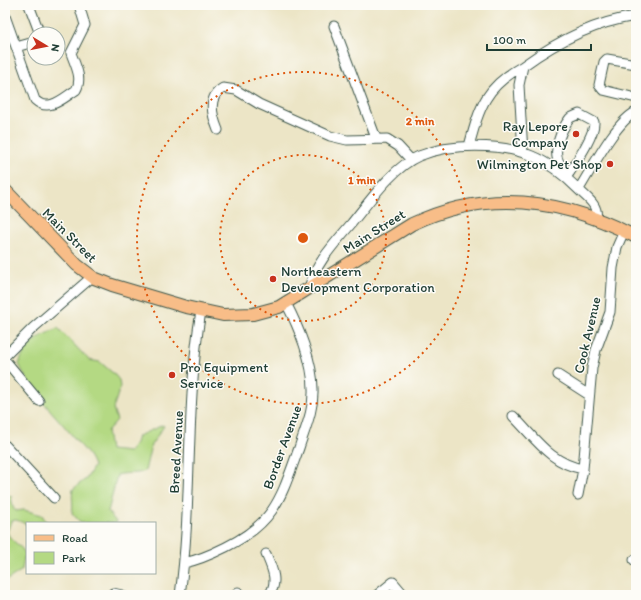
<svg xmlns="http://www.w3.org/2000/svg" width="641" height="600" font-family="Itim,sans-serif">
  <rect width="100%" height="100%" fill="#fdfcf7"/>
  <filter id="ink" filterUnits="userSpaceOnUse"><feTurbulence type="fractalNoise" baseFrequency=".025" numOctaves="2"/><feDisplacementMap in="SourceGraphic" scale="8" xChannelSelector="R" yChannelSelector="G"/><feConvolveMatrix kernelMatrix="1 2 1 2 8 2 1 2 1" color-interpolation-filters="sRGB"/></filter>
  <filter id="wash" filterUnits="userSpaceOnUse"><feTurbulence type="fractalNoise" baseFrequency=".012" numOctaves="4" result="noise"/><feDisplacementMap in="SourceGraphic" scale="16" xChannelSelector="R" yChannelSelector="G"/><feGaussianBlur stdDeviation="0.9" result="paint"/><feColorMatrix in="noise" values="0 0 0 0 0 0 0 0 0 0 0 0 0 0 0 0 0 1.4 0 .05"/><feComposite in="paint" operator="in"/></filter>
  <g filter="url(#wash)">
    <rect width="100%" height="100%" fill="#ece5c6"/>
    <path fill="#b4d983" stroke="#6a8b5c" d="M58 328 89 360 100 362 114 374 119 380 120 387 113 409 117 420 107 431 110 450 129 452 136 443 138 436 163 425 164 426 151 445 145 471C136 475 127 472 117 475L108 512 117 523H81L72 513C74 504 71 498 73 489L87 478 94 466C90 454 83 449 75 439 56 415 31 393 19 364 26 343 38 337 58 328Z
      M5 496H11L13 507 16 511 24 510 42 515 47 523 27 524 16 520 11 521 7 532C10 541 20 544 25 553L22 570 7 580 5 579Z"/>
  </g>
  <g filter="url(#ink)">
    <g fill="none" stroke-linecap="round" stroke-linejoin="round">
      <g stroke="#3e564a" stroke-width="11">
        <path id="minor" d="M29 5 40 34
          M5 16 35 100C49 113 63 98 76 90 83 78 75 65 71 53L85 25 79 5
          M334 26 376 138
          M16 47 34 42
          M636 64 607 59 604 62 599 85 603 90 636 98
          M523 66C556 42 595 22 636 16
          M218 130C212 115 207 97 223 88L236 90 259 104 330 136 347 140 387 139 398 146 411 160
          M469 146C480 106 485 87 523 66L519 85 523 153
          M566 178C574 165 595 136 594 122L579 114 570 118C562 128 551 152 560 164 562 167 567 170 570 172
          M579 189C591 170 616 121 636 112
          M309 289C314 265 335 243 351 224 369 202 393 167 419 156 450 143 501 143 532 156 549 163 565 176 578 189 587 198 599 205 596 218
          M5 356 33 328 92 277
          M5 360 39 401
          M558 375 589 395
          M513 416C535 438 551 464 583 469
          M5 445 54 498
          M578 495 583 469 592 368 596 350 610 312 613 268 617 247 624 231
          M266 554C272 568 279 582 269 595
          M634 560H636
          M184 563C199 560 212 554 226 547 276 522 281 497 299 448 305 429 314 410 313 389 313 362 298 326 286 303
          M113 593 122 595
          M180 595C193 501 185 405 201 311
          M238 595V592
          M377 595 393 582 404 595"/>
      </g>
      <g stroke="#3e564a" stroke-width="14">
        <path id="major" d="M5 190 77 265 94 278 112 285 186 307 223 315 253 314 279 307 412 224C488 188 564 199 636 237"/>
      </g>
      <use href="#minor" stroke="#fff" stroke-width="9"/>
      <use href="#major" stroke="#f8bd88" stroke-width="12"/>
    </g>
  </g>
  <g fill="none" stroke="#de580e" stroke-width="2" stroke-dasharray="2 4">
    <circle cx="303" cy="238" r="83"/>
    <circle cx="303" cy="238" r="166"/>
  </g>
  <g fill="#c8321e" stroke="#fdfcf7" stroke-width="1.5">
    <circle cx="576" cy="134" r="4"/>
    <circle cx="610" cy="164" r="4"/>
    <circle cx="273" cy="279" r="4"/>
    <circle cx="172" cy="375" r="4"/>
  </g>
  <g text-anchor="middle" stroke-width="3" stroke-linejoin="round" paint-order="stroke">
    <g font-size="14" fill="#1f3d34" stroke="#fdfcf7" text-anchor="end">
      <text x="568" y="131">Ray Lepore<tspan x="568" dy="16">Company</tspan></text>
      <text x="602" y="169">Wilmington Pet Shop</text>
      <text x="281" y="276" text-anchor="start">Northeastern<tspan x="281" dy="16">Development Corporation</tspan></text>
      <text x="180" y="372" text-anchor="start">Pro Equipment<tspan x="180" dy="16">Service</tspan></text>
    </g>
    <g font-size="14" fill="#1f3d34" stroke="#fdfcf7">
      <text transform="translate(374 231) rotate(-32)" y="5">Main Street</text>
      <text transform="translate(70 235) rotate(45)" y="5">Main Street</text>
      <text transform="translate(587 335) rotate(-77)" y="5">Cook Avenue</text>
      <text transform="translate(282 447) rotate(-70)" y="5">Border Avenue</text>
      <text transform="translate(176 452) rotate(-87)" y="5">Breed Avenue</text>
    </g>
  </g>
  <circle cx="303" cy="238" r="6" fill="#de580e" stroke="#fdfcf7" stroke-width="2"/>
  <g font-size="12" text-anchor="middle" font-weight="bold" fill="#de580e" stroke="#fdfcf7" stroke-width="3" stroke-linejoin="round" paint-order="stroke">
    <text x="420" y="125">2 min</text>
    <text x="362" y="184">1 min</text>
  </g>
  <rect width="641" height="600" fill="none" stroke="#fdfcf7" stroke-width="20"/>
  <rect x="26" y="522" width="130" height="52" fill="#fdfcf7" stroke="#a4b0a9"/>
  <rect x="34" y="535" width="20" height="6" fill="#f8bd88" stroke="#a4b0a9"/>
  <text x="62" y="542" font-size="12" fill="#1f3d34">Road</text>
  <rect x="34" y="552" width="20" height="12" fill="#b4d983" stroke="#a4b0a9"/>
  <text x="62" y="562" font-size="12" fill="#1f3d34">Park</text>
  <g transform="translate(46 46) rotate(100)"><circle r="19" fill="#fdfcf7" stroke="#a4b0a9"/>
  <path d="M0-3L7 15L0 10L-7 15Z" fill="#c8321e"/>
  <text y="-6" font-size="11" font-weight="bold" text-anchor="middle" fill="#1f3d34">N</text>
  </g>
  <path d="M487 44v6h104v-6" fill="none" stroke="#1f3d34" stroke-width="2"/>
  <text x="493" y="44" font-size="12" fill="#1f3d34" stroke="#fdfcf7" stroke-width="3" paint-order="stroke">100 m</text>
</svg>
